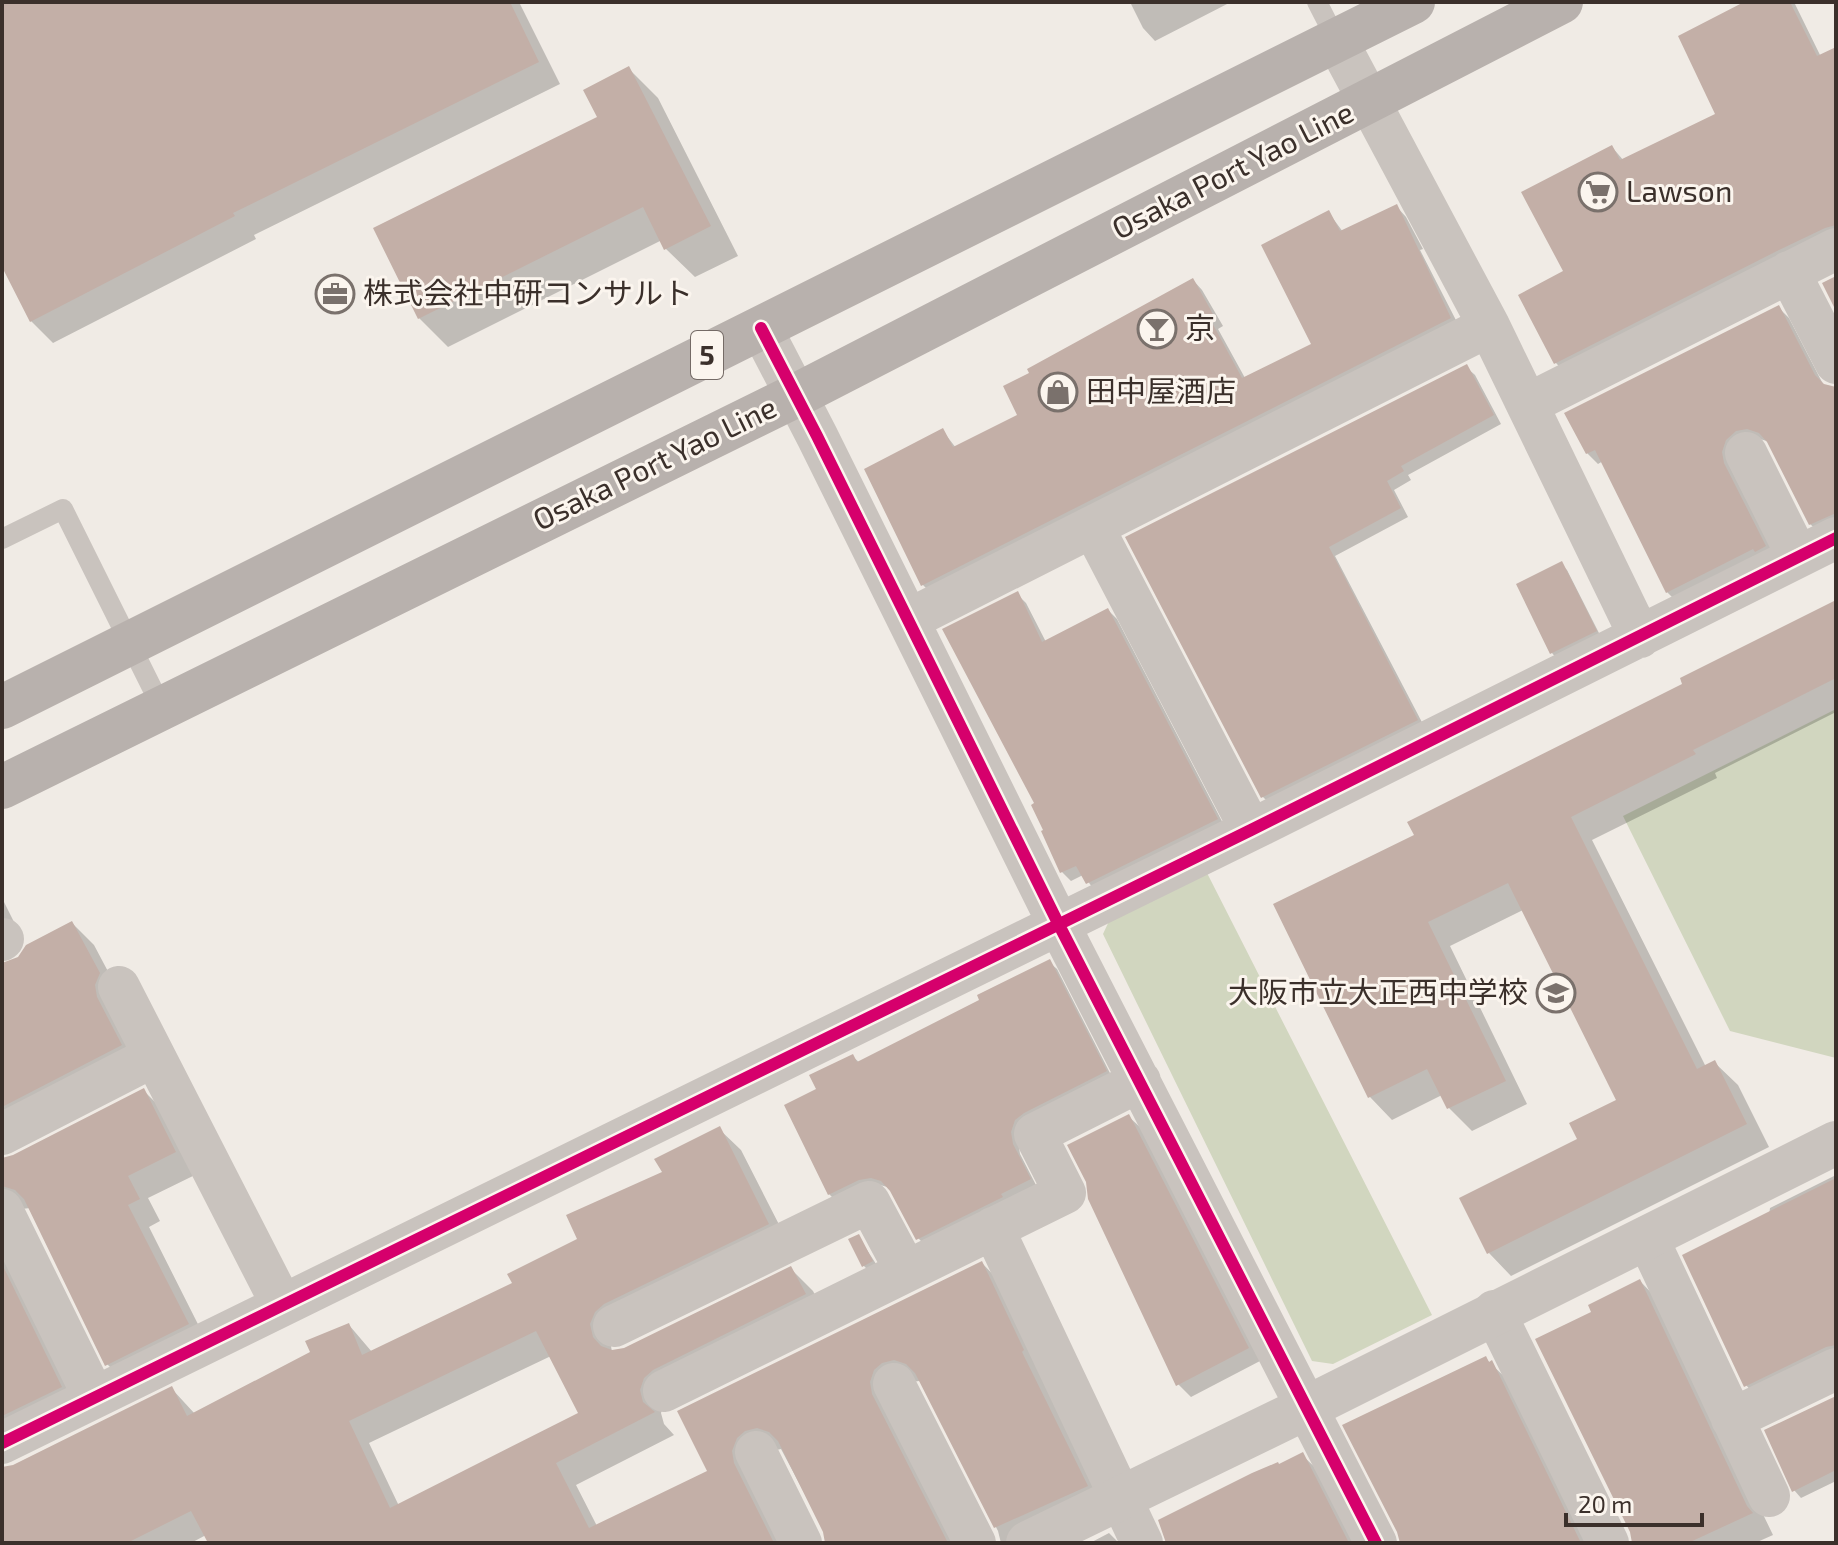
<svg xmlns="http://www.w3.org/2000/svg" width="1838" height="1545" font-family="'Exo 2','Noto Sans JP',sans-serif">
  <rect width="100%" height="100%" fill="#f0ebe5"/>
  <path fill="#d1d6bf" d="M1836 709V1058L1730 1031 1623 816Z
    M1207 873 1432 1315 1333 1364 1312 1361 1103 934 1110 919Z"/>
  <path fill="#0003" fill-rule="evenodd" d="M2 2H519L560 84 254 235 256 239 53 343 31 321 2 263Z
    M1130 2H1231L1155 41 1143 28Z
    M1749 2H1794L1821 57 1836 49V238L1566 374 1556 363 1565 271 1612 147 1624 161 1718 115Z
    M629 69 658 98 738 256 695 277 666 249 662 240 448 347 419 318 600 118Z
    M1397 207 1406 217 1423 249 1420 250 1460 328 933 595 923 585 867 470 943 431 956 448 1020 416 1193 280 1202 290 1223 326 1218 329 1245 378 1314 345 1329 213 1343 232Z
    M1778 307 1789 318 1824 386 1836 388V528L1821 534 1810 524 1770 442 1760 439 1775 557 1678 603 1667 592 1603 461 1598 464 1587 453Z
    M1466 367 1475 375 1501 424 1408 475 1411 480 1394 490 1408 517 1335 556 1425 728 1271 805 1263 797 1128 538Z
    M1561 564 1567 570 1601 637 1557 659 1552 653Z
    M1017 594 1026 603 1046 642 1108 610 1117 619 1226 829 1096 892 1083 875 1071 881 1062 872 1037 804Z
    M1836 602V712L1715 773 1717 778 1592 840 1706 1067 1715 1063 1738 1085 1769 1147 1511 1276 1489 1253 1579 1140 1619 1101 1523 910 1450 946 1527 1104 1472 1131 1449 1108 1442 1095 1392 1120 1370 1097 1416 836Z
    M2 898 22 938 2 952Z
    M72 923 94 945 121 996 142 1068 2 1146V965H10Z
    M1049 962 1057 969 1113 1079 1018 1141 1020 1154 1037 1187 926 1246 918 1238 891 1188 880 1185 837 1202 829 1194 818 1090 852 1056 860 1063 982 1001Z
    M144 1091 165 1112 197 1174 148 1198 160 1221 149 1227 209 1346 129 1386 107 1364 30 1208 13 1210 2 1222V1160L13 1158Z
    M1128 1116 1141 1128 1260 1361 1191 1397 1178 1384Z
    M719 1129 741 1150 790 1246 611 1346 612 1352 625 1350 791 1269 813 1291 826 1316 665 1400 661 1413 664 1424 674 1435 576 1485 597 1526 709 1472 680 1412 982 1263 1003 1285 1109 1508 1037 1543H1001L998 1531 922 1382 919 1381 906 1383 957 1543H827L825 1532 781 1449 767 1452 784 1543H210L206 1535 191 1543H2V1468L13 1466 172 1389 195 1414 312 1353 349 1325 372 1352 515 1284 579 1240ZM551 1356 581 1414 399 1506 369 1443Z
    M1836 1175V1354L1753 1393 1746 1385 1770 1208Z
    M858 1236 878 1267 869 1271 863 1265Z
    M2 1245 82 1409 2 1456Z
    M1640 1281 1661 1303 1773 1535 1755 1543H1633L1594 1312Z
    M1486 1359 1513 1385 1591 1543H1402Z
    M1836 1398V1481L1801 1498 1794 1490Z
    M1302 1455 1324 1476 1358 1543H1167L1279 1466Z
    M1109 1533 1119 1543H1090Z"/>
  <path fill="#c3afa7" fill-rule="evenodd" d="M2 2H510L539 62 233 213 235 216 30 322 2 267Z
    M1744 2H1790L1817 56 1836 47V225L1825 228 1779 250 1554 364 1518 295 1563 271 1521 192 1612 145 1620 160 1715 114 1678 36Z
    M629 66 711 226 664 250 643 207 418 319 373 228 597 117 583 90Z
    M1397 204 1451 318 921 586 864 469 943 428 953 447 1017 415 1003 386 1029 373 1027 369 1193 278 1214 316 1210 319 1242 378 1311 344 1261 245 1329 210 1340 231Z
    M1836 276V311L1822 283Z
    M1779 305 1815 375 1824 384 1836 387V513L1809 525 1767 442 1759 433 1747 429 1736 431 1726 440 1722 452 1724 463 1766 546 1755 552 1753 549 1666 593 1595 450 1586 454 1564 413Z
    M1467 364 1494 415 1401 466 1404 471 1387 481 1401 508 1329 547 1418 720 1261 798 1125 537Z
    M1562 561 1597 631 1550 654 1516 584Z
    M1018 591 1042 642 1108 608 1218 819 1086 884 1076 866 1060 873 1041 831 1043 830 1031 805 1034 803 942 629Z
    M1836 600V678L1693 750 1696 754 1571 817 1697 1069 1715 1060 1747 1124 1487 1254 1459 1198 1577 1139 1569 1123 1616 1100 1508 883 1428 922 1506 1081 1447 1109 1427 1069 1368 1098 1273 904 1414 835 1407 822 1682 684 1680 678Z
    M72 921 100 973 95 985 97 997 122 1045 2 1107V963L18 957 26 945Z
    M1050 959 1107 1071 1024 1113 1015 1120 1011 1132 1013 1144 1031 1179 1001 1194 1003 1197 916 1240 890 1191 881 1181 871 1178 859 1180 828 1195 784 1105 816 1089 809 1075 853 1054 857 1062 979 1000 977 995Z
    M144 1088 176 1152 128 1176 140 1199 128 1205 189 1324 105 1366 24 1199 15 1190 2 1186V1158L13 1155Z
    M1129 1114 1249 1348 1176 1386 1088 1199 1086 1182 1067 1145Z
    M720 1126 769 1224 604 1304 595 1312 590 1324 593 1337 601 1346 612 1350 624 1348 791 1266 806 1294 653 1370 644 1378 640 1390 643 1402 655 1412 556 1463 589 1528 707 1471 677 1411 982 1261 1024 1350 1022 1352 1088 1486 994 1528 915 1373 906 1364 894 1360 882 1363 874 1370 870 1382 872 1394 948 1543H825L823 1532 778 1441 769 1432 757 1428 745 1431 737 1438 732 1451 734 1463 774 1543H208L191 1511 127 1543H2V1467L13 1465 172 1386 187 1416 310 1352 305 1341 349 1323 362 1355 512 1283 507 1274 577 1239 566 1215 662 1172 654 1159ZM536 1331 578 1413 390 1508 349 1421Z
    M1836 1178V1345L1826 1347 1744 1387 1682 1255Z
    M859 1234 873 1261 862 1267 848 1239Z
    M2 1264 62 1387 2 1416Z
    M1640 1279 1747 1506 1753 1513 1688 1543H1632L1630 1532 1535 1339 1591 1312 1588 1305Z
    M1486 1356 1489 1362 1492 1360 1581 1543H1400L1397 1532 1342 1425Z
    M1836 1396V1470L1792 1492 1764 1430Z
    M1303 1452 1349 1543H1166L1158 1520 1252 1473 1278 1462 1279 1464Z"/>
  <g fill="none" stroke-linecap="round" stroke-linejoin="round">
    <path stroke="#c9c3be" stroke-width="20" d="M1317 2 1337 41
      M2 539 63 509 162 708"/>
    <path stroke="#c9c3be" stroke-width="42" d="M1337 41 1489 326 1640 637
      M1789 272 1836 363
      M761 328 817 436 1058 923 1376 1543
      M1528 404 1836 249
      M1746 453 1798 557
      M1093 527 1251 830
      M908 620 1489 326
      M2 940 3 939
      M119 987 282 1305
      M2 1134 154 1056
      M2 1210 94 1397
      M993 1228 1142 1543
      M1647 1237 1769 1496
      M1494 1311 1608 1543
      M614 1326 869 1202 906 1271
      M894 1384 975 1543
      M664 1391 1065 1193 1035 1134 1140 1081
      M1732 1419 1836 1369
      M2 1443 1251 830 1836 538
      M756 1452 801 1543"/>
    <path stroke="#c9c3be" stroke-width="44" d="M1028 1543 1308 1407 1836 1143"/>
    <path stroke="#b8b1ad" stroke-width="44" d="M2 707 1413 2
      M2 787 797 395 1561 2"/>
    <g stroke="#fbf5ee" stroke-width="17">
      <path id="cycleway" d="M761 328 817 436 1058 923 1376 1543
        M2 1443 1251 830 1836 538"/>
    </g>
    <use href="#cycleway" stroke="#d6006c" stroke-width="12"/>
  </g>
  <defs>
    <g id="supermarket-ring" transform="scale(2)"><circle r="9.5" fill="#fbf5ee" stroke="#7a716c" stroke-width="1.5"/><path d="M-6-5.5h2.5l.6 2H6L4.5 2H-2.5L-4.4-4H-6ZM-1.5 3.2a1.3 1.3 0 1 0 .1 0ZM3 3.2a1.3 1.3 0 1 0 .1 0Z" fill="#7a716c"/></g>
    <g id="office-ring" transform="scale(2)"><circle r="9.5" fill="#fbf5ee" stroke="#7a716c" stroke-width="1.5"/><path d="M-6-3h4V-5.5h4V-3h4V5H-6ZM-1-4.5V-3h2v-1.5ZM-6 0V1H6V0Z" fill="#7a716c"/></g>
    <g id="bar-ring" transform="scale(2)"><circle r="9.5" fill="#fbf5ee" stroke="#7a716c" stroke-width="1.5"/><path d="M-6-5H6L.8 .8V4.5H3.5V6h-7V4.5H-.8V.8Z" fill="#7a716c"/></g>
    <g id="shop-ring" transform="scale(2)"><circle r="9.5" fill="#fbf5ee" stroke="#7a716c" stroke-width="1.5"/><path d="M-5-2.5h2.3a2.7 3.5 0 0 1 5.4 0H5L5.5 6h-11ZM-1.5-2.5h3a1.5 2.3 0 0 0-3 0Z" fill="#7a716c"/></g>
    <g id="school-ring" transform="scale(2)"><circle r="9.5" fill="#fbf5ee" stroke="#7a716c" stroke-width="1.5"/><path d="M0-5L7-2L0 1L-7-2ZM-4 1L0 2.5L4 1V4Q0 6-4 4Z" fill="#7a716c"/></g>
  </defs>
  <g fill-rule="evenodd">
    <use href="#supermarket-ring" x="1598" y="192"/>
    <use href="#office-ring" x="335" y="294"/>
    <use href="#bar-ring" x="1157" y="329"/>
    <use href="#shop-ring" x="1058" y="392"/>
    <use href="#school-ring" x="1556" y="993"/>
  </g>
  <g text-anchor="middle" stroke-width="6" stroke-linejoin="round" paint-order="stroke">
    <rect fill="#fbf5ee" stroke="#756b66" stroke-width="2" x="691" y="331" width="32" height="48" rx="6"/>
    <g font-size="28" font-weight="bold" fill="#3b302b">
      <text x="707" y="365">5</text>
    </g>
    <g font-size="30" fill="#3b302b" stroke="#fbf5ee">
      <text transform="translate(1233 171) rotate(-27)" y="10">Osaka Port Yao Line</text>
      <text transform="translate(655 464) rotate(-26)" y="10">Osaka Port Yao Line</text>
    </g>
    <g font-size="30" fill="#3b302b" stroke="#fbf5ee" text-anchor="start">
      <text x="1626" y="202">Lawson</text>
      <text x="363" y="304">株式会社中研コンサルト</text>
      <text x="1185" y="339">京</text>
      <text x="1086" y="402">田中屋酒店</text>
      <text x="1528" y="1003" text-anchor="end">大阪市立大正西中学校</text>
    </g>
  </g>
  <rect width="1838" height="1545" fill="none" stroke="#3b302b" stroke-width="8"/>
  <path d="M1566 1513v12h136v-12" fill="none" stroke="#3b302b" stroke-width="4"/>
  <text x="1578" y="1513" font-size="24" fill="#3b302b" stroke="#fbf5ee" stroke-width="6" paint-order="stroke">20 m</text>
</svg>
